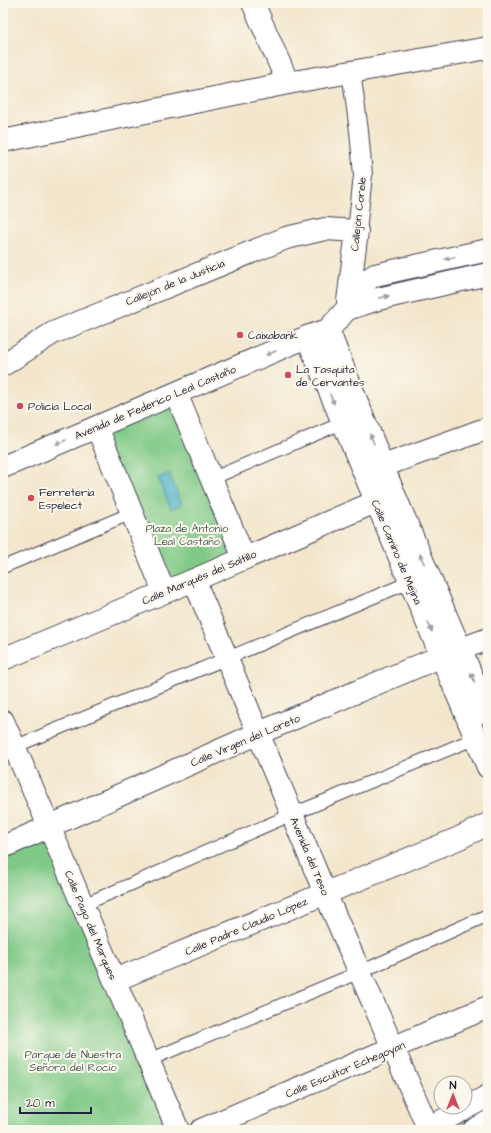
<svg xmlns="http://www.w3.org/2000/svg" width="491" height="1133" font-family="'Architects Daughter',sans-serif">
  <rect width="100%" height="100%" fill="#fbf7ec"/>
  <filter id="ink" filterUnits="userSpaceOnUse"><feTurbulence type="fractalNoise" baseFrequency=".025" numOctaves="2"/><feDisplacementMap in="SourceGraphic" scale="8" xChannelSelector="R" yChannelSelector="G"/><feConvolveMatrix kernelMatrix="1 2 1 2 8 2 1 2 1" color-interpolation-filters="sRGB"/></filter>
  <filter id="wash" filterUnits="userSpaceOnUse"><feTurbulence type="fractalNoise" baseFrequency=".012" numOctaves="4" result="noise"/><feDisplacementMap in="SourceGraphic" scale="16" xChannelSelector="R" yChannelSelector="G"/><feGaussianBlur stdDeviation="0.9" result="paint"/><feColorMatrix in="noise" values="0 0 0 0 0 0 0 0 0 0 0 0 0 0 0 0 0 1.4 0 .05"/><feComposite in="paint" operator="in"/></filter>
  <g filter="url(#wash)">
    <rect width="100%" height="100%" fill="#f3e6cc"/>
    <path fill="#7fc986" stroke="#507660" d="M176 393 244 558 164 592 97 427Z
      M49 826 178 1130H3V847Z"/>
    <path fill="#48b1c7" stroke="#356a81" d="M169 473 182 504 171 509 158 478Z"/>
  </g>
  <g filter="url(#ink)">
    <g fill="none" stroke-linecap="round" stroke-linejoin="round">
      <g stroke="#413f51" stroke-width="14">
        <path id="service" d="M211 479 342 423
          M3 567 132 513
          M14 747 410 582
          M83 905 293 814 476 738
          M149 1060 360 972 488 915"/>
      </g>
      <g stroke="#413f51" stroke-width="20">
        <path id="pedestrian" d="M351 71 359 131 363 175 357 231"/>
      </g>
      <g stroke="#413f51" stroke-width="24">
        <path id="minor" d="M253 3 288 83
          M347 309 378 299 488 274
          M328 330 394 494 488 714
          M307 337 488 767
          M3 365 53 333 286 238 325 229 357 231 348 301
          M176 393 244 558
          M97 427 164 592
          M383 466 488 428
          M3 467 307 337 328 330 347 309 352 295 364 282 375 275 488 250
          M194 580 325 893 429 1130
          M3 659 194 580 394 494
          M3 721 49 826 178 1130
          M3 847 259 733 442 656 488 639
          M115 980 457 839 488 824
          M201 1130 488 1007"/>
      </g>
      <g stroke="#413f51" stroke-width="24">
        <path id="tertiary" d="M425 1130 488 1096
          M474 1130 488 1122"/>
      </g>
      <g stroke="#413f51" stroke-width="24">
        <path id="secondary" d="M3 141 288 83 488 48"/>
      </g>
      <use href="#service" stroke="#fff" stroke-width="12"/>
      <use href="#pedestrian" stroke="#fff" stroke-width="18"/>
      <use href="#minor" stroke="#fff" stroke-width="22"/>
      <use href="#tertiary" stroke="#fff" stroke-width="22"/>
      <use href="#secondary" stroke="#fff" stroke-width="22"/>
    </g>
    <defs><path id="oneway-solid" d="M-6-.8H1V-3.2L6.5 0L1 3.2V.8H-6Z"/></defs>
    <g fill="#9c9ca7">
      <use href="#oneway-solid" transform="translate(450 258) rotate(167)"/>
      <use href="#oneway-solid" transform="translate(384 297) rotate(-13)"/>
      <use href="#oneway-solid" transform="translate(271 353) rotate(157)"/>
      <use href="#oneway-solid" transform="translate(332 399) rotate(67)"/>
      <use href="#oneway-solid" transform="translate(372 439) rotate(-112)"/>
      <use href="#oneway-solid" transform="translate(61 442) rotate(157)"/>
      <use href="#oneway-solid" transform="translate(422 559) rotate(-113)"/>
      <use href="#oneway-solid" transform="translate(430 627) rotate(67)"/>
      <use href="#oneway-solid" transform="translate(473 678) rotate(-113)"/>
    </g>
  </g>
  <g fill="#d1495b" stroke="#fbf7ec" stroke-width="1.5">
    <circle cx="240" cy="335" r="4"/>
    <circle cx="288" cy="375" r="4"/>
    <circle cx="20" cy="406" r="4"/>
    <circle cx="31" cy="498" r="4"/>
  </g>
  <g text-anchor="middle" stroke-width="4" stroke-linejoin="round" paint-order="stroke">
    <g font-size="11" fill="#22223b" stroke="#fbf7ec">
      <text transform="translate(358 214) rotate(-84)" y="4">Callejón Corele</text>
      <text transform="translate(175 282) rotate(-22)" y="4">Callejón de la Justicia</text>
      <text transform="translate(155 402) rotate(-23)" y="4">Avenida de Federico Leal Castaño</text>
      <text transform="translate(397 552) rotate(67)" y="4">Calle Camino de Mejina</text>
      <text transform="translate(199 577) rotate(-23)" y="4">Calle Marqués del Saltillo</text>
      <text transform="translate(245 740) rotate(-23)" y="4">Calle Virgen del Loreto</text>
      <text transform="translate(310 856) rotate(67)" y="4">Avenida del Teso</text>
      <text transform="translate(91 925) rotate(67)" y="4">Calle Pago del Marques</text>
      <text transform="translate(246 926) rotate(-23)" y="4">Calle Padre Claudio López</text>
      <text transform="translate(345 1069) rotate(-23)" y="4">Calle Escultor Echegoyan</text>
    </g>
    <g font-size="11" fill="#22223b" stroke="#fbf7ec" text-anchor="start">
      <text x="248" y="339">Caixabank</text>
      <text x="296" y="373">La Tasquita<tspan x="296" dy="13">de Cervantes</tspan></text>
      <text x="28" y="410">Policía Local</text>
      <text x="39" y="496">Ferretería<tspan x="39" dy="13">Espelect</tspan></text>
    </g>
    <g font-size="11" fill="#435c55" stroke="#fbf7ec">
      <text x="187" y="532">Plaza de Antonio<tspan x="187" dy="13">Leal Castaño</tspan></text>
      <text x="73" y="1058">Parque de Nuestra<tspan x="73" dy="13">Señora del Rocío</tspan></text>
    </g>
  </g>
  <rect width="491" height="1133" fill="none" stroke="#fbf7ec" stroke-width="16"/>
  <g transform="translate(453 1095)"><circle r="19" fill="#fbf7ec" stroke="#a4a2a5"/>
  <path d="M0-3L7 15L0 10L-7 15Z" fill="#d1495b"/>
  <text y="-6" font-size="11" font-weight="bold" text-anchor="middle" fill="#22223b">N</text>
  </g>
  <path d="M20 1107v6h71v-6" fill="none" stroke="#22223b" stroke-width="2"/>
  <text x="26" y="1107" font-size="12" fill="#22223b" stroke="#fbf7ec" stroke-width="3" paint-order="stroke">20 m</text>
</svg>
